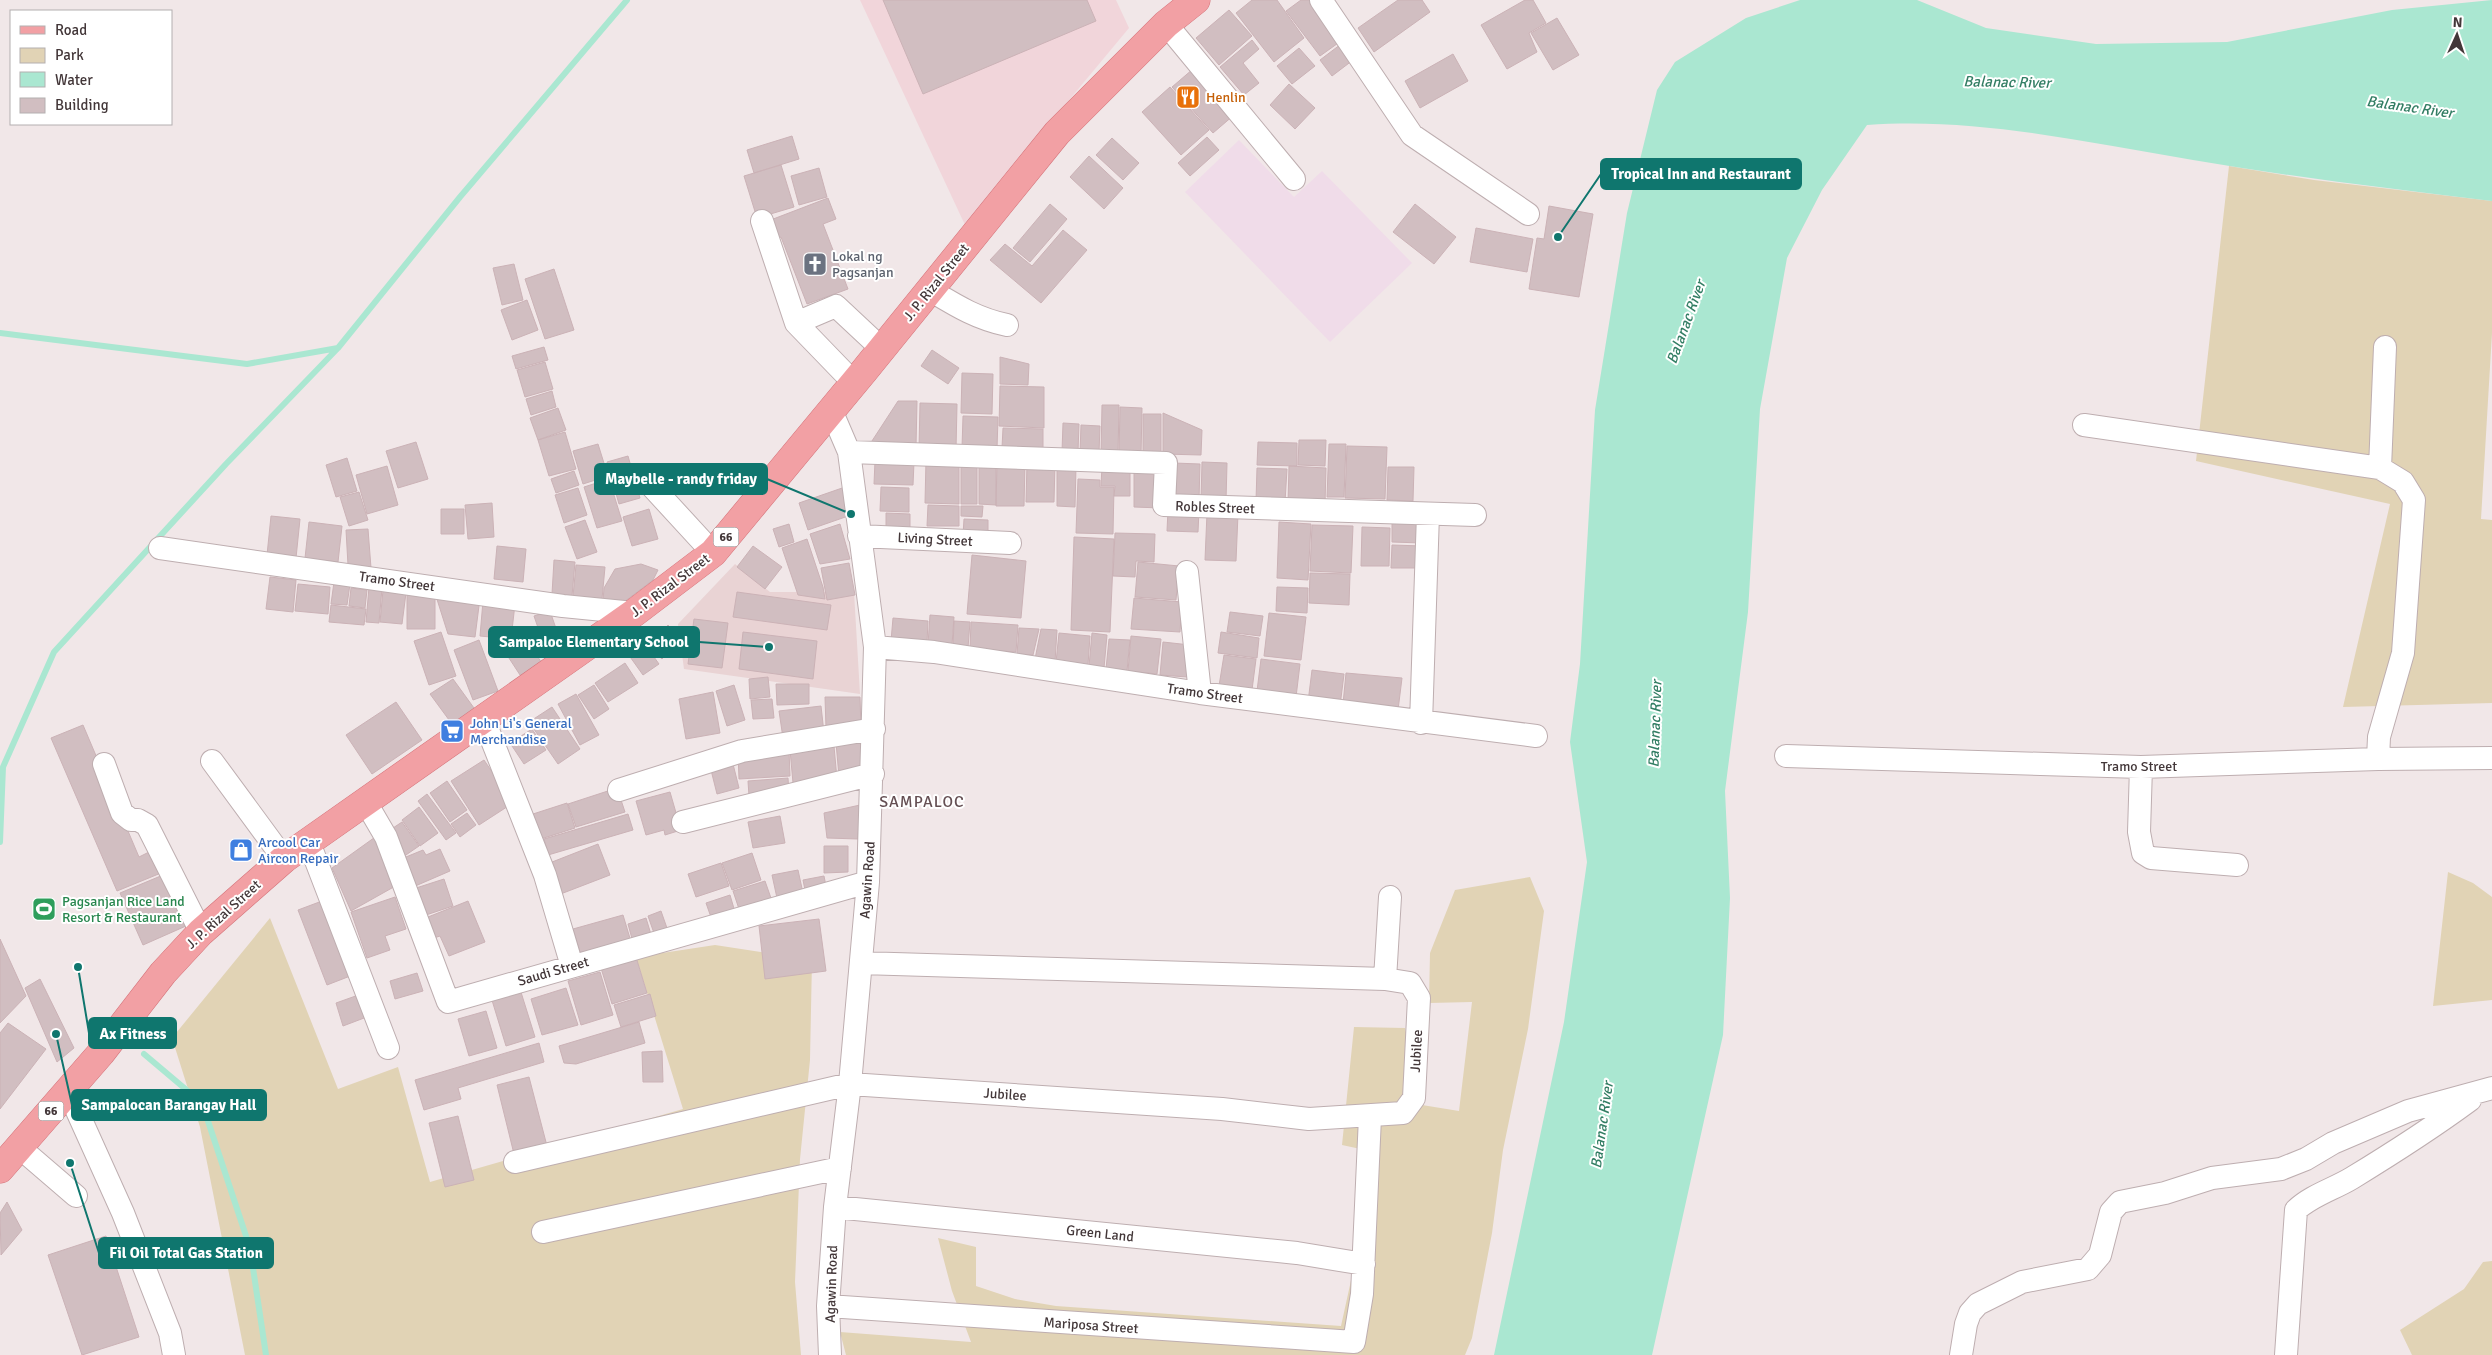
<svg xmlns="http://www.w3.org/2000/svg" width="2492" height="1355" font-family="Signika,sans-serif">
  <rect width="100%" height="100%" fill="#f1e7e8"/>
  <path fill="#f1d5da" d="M860 0H1116L1129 28 965 225Z"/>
  <path fill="#e9d3d4" d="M735 564 770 592H854L860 694 684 669 678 624Z"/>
  <path fill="#f0dce9" d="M1239 140 1294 197 1322 171 1412 263 1330 342 1185 192Z"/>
  <path fill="#e1d3b5" d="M2229 166 2314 180 2492 201V333L2481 519 2492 520V703L2343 707 2390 504 2196 461Z
    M2448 872 2473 883 2492 897V1000L2433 1006Z
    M1530 877 1544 911 1528 1029 1503 1150 1492 1233 1472 1338 1465 1355H846L840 1332 971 1342 952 1291 938 1238 976 1247V1286L1015 1299 1056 1306 1341 1326 1379 1153 1342 1145 1354 1027 1405 1028 1422 1105 1459 1111 1472 1002 1429 1003 1430 953 1455 890Z
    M270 918 338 1089 398 1067 430 1182 683 1109 636 957 715 945 812 960 810 1060 800 1159 795 1282 801 1355H245L200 1127 172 1038Z
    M2492 1261V1355H2412L2400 1330 2464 1289 2483 1262Z"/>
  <path fill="#aae7d1" d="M1800 0H1917L1986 28 2096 44 2227 42 2392 10 2492 0V201C2392 189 2292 177 2193 160 2085 142 1976 117 1867 125L1822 190 1787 258 1760 409 1748 612 1725 791 1730 898 1723 1035 1652 1355H1494L1564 1022 1587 862 1570 742 1580 664 1595 410 1627 213 1657 90 1675 62 1746 18Z"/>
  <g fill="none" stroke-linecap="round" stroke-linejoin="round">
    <path stroke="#aae7d1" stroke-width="6" d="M0 333 247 364 338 348 460 197 627 0
      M0 842 3 767 54 652 226 464 338 348
      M144 1054 202 1103 250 1248 266 1355"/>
  </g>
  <path fill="#d1bec1" stroke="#cbb2b6" d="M883 0H1087L1096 21 923 94Z
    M1252 0H1277L1304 38 1274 62 1236 13Z
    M1301 0H1321L1348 36 1320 56 1286 11Z
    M1398 0H1422L1430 12 1374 52 1358 28Z
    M1525 0H1533L1546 23 1529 33 1537 52 1507 69 1481 25Z
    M1229 10 1252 36 1219 65 1196 38Z
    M1557 18 1579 55 1553 70 1531 33Z
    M1349 38 1361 54 1332 76 1320 60Z
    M1252 40 1259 49 1243 63 1259 83 1244 95 1220 67Z
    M1299 48 1315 66 1292 84 1277 66Z
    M1453 54 1468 81 1420 108 1405 81Z
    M1193 69 1234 115 1213 133 1172 87Z
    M1289 84 1315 108 1295 129 1270 105Z
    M1170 87 1209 130 1181 155 1142 112Z
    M792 136 799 159 754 173 747 150Z
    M1207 137 1219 150 1190 176 1178 163Z
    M1112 138 1139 163 1123 180 1096 155Z
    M1089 156 1123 188 1104 209 1070 177Z
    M781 165 794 207 757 218 744 176Z
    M819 168 827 197 799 205 791 176Z
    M828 198 836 219 823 224 848 289 807 304 781 237 775 240 768 221Z
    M1050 204 1067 219 1030 262 1013 248Z
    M1415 204 1456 237 1434 264 1393 232Z
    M1549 206 1593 214 1579 297 1529 289 1537 238 1544 239Z
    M1476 228 1533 239 1527 272 1470 262Z
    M1063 230 1087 250 1041 303 990 260 1005 244 1032 266Z
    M514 264 523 300 502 305 493 268Z
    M554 269 574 330 545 339 525 279Z
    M527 300 538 330 512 340 501 310Z
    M544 347 548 360 516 369 512 356Z
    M932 350 959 368 948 384 921 366Z
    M1000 357 1029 364 1028 385 1000 384Z
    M545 362 553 389 525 397 517 370Z
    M962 373 993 374 992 414 961 413Z
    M1000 386 1044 387V428L999 426Z
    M552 391 556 407 531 415 526 399Z
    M898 401H917L916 447 870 444Z
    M920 403 957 404 956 450 919 449Z
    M1102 405H1119L1118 455H1101Z
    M1120 407 1142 408 1141 456 1119 455Z
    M558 408 566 430 538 440 530 418Z
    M1163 413 1202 430 1201 455 1163 454Z
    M1143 414H1161V456H1143Z
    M963 416 998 417 997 449 962 448Z
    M1063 423 1079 424 1078 452H1062Z
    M1081 425 1100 426 1099 453H1080Z
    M1003 428 1043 429V449L1002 448Z
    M565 432 576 469 549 476 538 440Z
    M1299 440H1326L1325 466 1298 465Z
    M416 442 428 479 398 488 386 451Z
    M1258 442 1297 443V466L1257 465Z
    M598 444 608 476 583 484 573 451Z
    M1329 444H1346L1344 497H1327Z
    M1347 446 1387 447 1385 499 1345 498Z
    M628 456 640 498 619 504 607 462Z
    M347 458 357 491 336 497 326 465Z
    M926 460H959V504L925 503Z
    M875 461 914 462 913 485 874 484Z
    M961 461H977V504H961Z
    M979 462H996V505L979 504Z
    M997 462 1025 463 1024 506H996Z
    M1202 462 1227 463 1226 501 1201 500Z
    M1027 463H1055L1054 502H1026Z
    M1174 463 1200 464 1199 500 1173 499Z
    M387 466 398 505 367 514 356 475Z
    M1057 466H1076L1075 507 1057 506Z
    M1102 466 1130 467V496H1114L1115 486H1101Z
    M1289 466 1326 468 1325 504 1288 503Z
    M1388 467H1414L1413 501 1387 500Z
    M1134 468H1162L1161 508 1134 507Z
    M1257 468 1287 469 1285 502 1256 501Z
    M574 471 579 485 556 493 551 479Z
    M609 479 622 521 597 528 584 487Z
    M1078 479 1100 480V487H1114L1113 534 1076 533Z
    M845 487 854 514 808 530 799 503Z
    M881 487 909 488V512L880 511Z
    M578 488 587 515 564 523 555 495Z
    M359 492 368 520 349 526 340 497Z
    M492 503 494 537 468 539 465 505Z
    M928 505 959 506V526H927Z
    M961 506H983L982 517 961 516Z
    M441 509H464V534H441Z
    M649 509 658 539 632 546 623 517Z
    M1168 510 1199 511 1198 532 1167 531Z
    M886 513 910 514V530H886Z
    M1207 513 1238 514 1236 561 1205 560Z
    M271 516 300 519 296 558 267 555Z
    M964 519 988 520V535H963Z
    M1392 519 1423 520 1422 543 1392 542Z
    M585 520 597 552 577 559 565 527Z
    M309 522 342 526 338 562 305 558Z
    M1279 522 1311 524 1308 580 1277 578Z
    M789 524 794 542 779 547 773 529Z
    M840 524 850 559 820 564 810 534Z
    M1312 525 1353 526 1351 573 1310 571Z
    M1362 527 1390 528 1389 566H1361Z
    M368 529 371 568 348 565 346 530Z
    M1115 533 1155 534 1154 562 1136 561 1135 577 1113 576Z
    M1074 537 1114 539 1110 632 1071 630Z
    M807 539 823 587 825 599 798 595 782 548Z
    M1392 545 1423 546 1422 568H1391Z
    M497 546 526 549 523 582 494 579Z
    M753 546 782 567 765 589 737 567Z
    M972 555 1026 561 1021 618 967 614Z
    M554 560 575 562 572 596 552 594Z
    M1138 562 1179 566 1176 600 1135 597Z
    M849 563 855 595 827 600 821 568Z
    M641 564 658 570 653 580 620 605 603 601 604 588 615 569Z
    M576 565 605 567 602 599 573 596Z
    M1310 573 1350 574 1349 605 1309 603Z
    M270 577 296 580 293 612 266 609Z
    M334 582 350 584 347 605 331 604Z
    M298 584 330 587 328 614 295 611Z
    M369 587 382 588 379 623 366 622Z
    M1277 587 1308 588 1307 613 1276 611Z
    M351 588 367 590 365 608 349 606Z
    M383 590 406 593 402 624 380 622Z
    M407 592H435V629H407Z
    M737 592 831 605 827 630 733 617Z
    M435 593 480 598 475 637 448 634Z
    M1134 598 1182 602 1180 632 1131 629Z
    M483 601 515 604 511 639 480 636Z
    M331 605 366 609 364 625 329 622Z
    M550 611 562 646 546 651 534 616Z
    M1230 612 1263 616 1260 636 1227 632Z
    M1269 613 1306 617 1301 660 1264 656Z
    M930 615 954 617 952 645 928 644Z
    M893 618 928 621 927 643 891 641Z
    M694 619 728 623 722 668 688 664Z
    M954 621 970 622 968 648H953Z
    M971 622 1018 625 1016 652 970 649Z
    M668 625 682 639 662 659 648 646Z
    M1019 628 1039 629 1033 655 1017 654Z
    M1041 629 1057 630 1055 662 1035 659Z
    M441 632 456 676 429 685 414 641Z
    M743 632 817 641 813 679 739 669Z
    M1221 632 1259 638 1257 658 1218 653Z
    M1059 633 1090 636 1088 665 1056 662Z
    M1092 633 1107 635 1104 668 1089 666Z
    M1131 636 1161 639 1157 674 1128 671Z
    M526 638 543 665 522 678 505 652Z
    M1109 639 1130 640 1127 671 1106 669Z
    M479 640 498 691 473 700 454 650Z
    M1163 642 1190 645 1187 677 1160 675Z
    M644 643 659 664 643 675 628 654Z
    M1224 655 1256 659 1252 690 1219 686Z
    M1261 659 1300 664 1296 697 1257 691Z
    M625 663 638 683 608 702 595 683Z
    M1312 670 1344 674 1340 706 1308 702Z
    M1346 673 1402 678 1398 710 1343 704Z
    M768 677 770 697 750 699 749 679Z
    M453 679 474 708 452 724 430 694Z
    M776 684H809V704L777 705Z
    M594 685 609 709 594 719 578 695Z
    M734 685 745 720 727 726 716 691Z
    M713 692 720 733 686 739 679 699Z
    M576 694 599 735 580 745 558 704Z
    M825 697H860L861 728H826Z
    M772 699 774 718 753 719 751 700Z
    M396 702 422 740 372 774 346 735Z
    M821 706 824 733 783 738 779 711Z
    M552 707 580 749 558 764 529 722Z
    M83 725 139 857 151 851 161 873 117 891 51 738Z
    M532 729 546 750 524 764 510 743Z
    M868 740 871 773 839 776 836 743Z
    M834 746 837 779 793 783 790 750Z
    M789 750 790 776 739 779 738 753Z
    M484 760 513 803 479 825 451 781Z
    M732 760 739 788 717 794 710 766Z
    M788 778 789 793 749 796 748 781Z
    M447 781 467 810 450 822 430 793Z
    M617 788 625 812 576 827 568 804Z
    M670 792 681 830 665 835 664 830 646 835 636 801Z
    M427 794 456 833 446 840 418 801Z
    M567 803 575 828 541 839 533 814Z
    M860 805 858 839 827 838 824 813Z
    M419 807 438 833 420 846 402 820Z
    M467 813 476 825 460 837 451 824Z
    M628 814 633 830 548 855 544 839Z
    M780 816 785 843 753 848 748 822Z
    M402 822 419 846 403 857 387 832Z
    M378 835 399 884 351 911 332 868Z
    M598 844 610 875 558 895 547 864Z
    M824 846H848V872L824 873Z
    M440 849 450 871 413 887 401 859 423 850 426 855Z
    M752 853 761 880 732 890 722 863Z
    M721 863 729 886 696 897 688 874Z
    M798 870 803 893 777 898 772 875Z
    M163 875 186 926 143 945 120 893Z
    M824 876 827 891 806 895 803 880Z
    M444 879 453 906 423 916 413 889Z
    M765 881 772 901 740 912 733 891Z
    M730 895 735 912 712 920 706 903Z
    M395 897 406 929 385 936 390 950 367 958 351 912Z
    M330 898 358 973 327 985 298 910Z
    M468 901 485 942 449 956 440 936 431 939 423 919Z
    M661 911 668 931 655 936 648 916Z
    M623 915 632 945 582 959 573 929Z
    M646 918 653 941 634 946 628 924Z
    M819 919 826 971 765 979 759 926Z
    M0 939 26 996 0 1023Z
    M636 957 647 993 612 1004 601 968Z
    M600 972 613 1015 581 1025 568 981Z
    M417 973 423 991 395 999 390 981Z
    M40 979 74 1048 57 1062 25 988Z
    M566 988 578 1025 542 1035 531 999Z
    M520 989 535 1037 506 1046 491 997Z
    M364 993 372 1015 343 1026 336 1003Z
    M650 994 656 1016 621 1027 614 1005Z
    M486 1011 497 1048 469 1056 458 1019Z
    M639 1022 645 1043 576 1064 564 1063 559 1046Z
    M8 1023 46 1049 0 1109V1033Z
    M539 1043 544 1062 458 1088 461 1099 424 1110 415 1080Z
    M662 1051 663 1082H643L642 1052Z
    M529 1077 547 1146 514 1154 497 1085Z
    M458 1116 474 1180 445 1187 429 1123Z
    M7 1202 22 1230 1 1255 0 1213Z
    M106 1236 139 1337 82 1355 48 1255Z"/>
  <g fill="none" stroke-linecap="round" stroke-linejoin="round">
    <g stroke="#beaeb0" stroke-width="24">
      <path id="minor" d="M1321 0 1412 135 1528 214
        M1166 24 1294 179
        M762 221 796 323
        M930 290C955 305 977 319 1007 325
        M854 383 796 323 836 306 882 349
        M2084 425 2380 468
        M849 452 1166 463 1164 505 1475 515
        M645 479 713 553
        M859 536 1010 543
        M160 548 563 606 634 613
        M1187 572 1200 693
        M875 647 934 652 1200 693 1536 736
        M484 720 545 875 572 966
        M1421 723 1428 514
        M1786 756 2141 767 2378 759 2492 758
        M2378 759 2379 737 2403 653 2414 500 2403 482 2380 468 2385 347
        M212 761 284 859
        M104 764 122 813 131 820H138L147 825 201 932
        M2141 767 2139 832 2143 853 2151 858 2237 865
        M619 790 742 751 874 729
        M365 801 386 837 448 1002 868 882
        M683 822 873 774
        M308 840 388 1048
        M1385 979 1390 897
        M68 1091 123 1213 170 1333 174 1355
        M19 1147 76 1196
        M515 1162 850 1084 1222 1109 1309 1119 1403 1113 1414 1098 1419 998 1410 983 1385 979 861 963
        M835 1207 1297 1253 1364 1264
        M543 1232 840 1168
        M828 1306 1354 1342 1362 1294 1370 1117
        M830 1355 828 1306 835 1207 850 1084 868 882 875 647 849 452 831 410
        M1961 1355 1966 1324 1970 1313 1978 1304 2022 1282 2088 1269 2100 1255 2111 1212 2120 1202 2165 1193 2212 1178 2281 1169 2306 1159 2333 1143 2408 1111 2492 1088
        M2286 1355 2296 1210C2312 1195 2334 1189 2352 1178 2393 1153 2432 1128 2470 1100"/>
    </g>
    <g stroke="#d47279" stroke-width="29">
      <path id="major" d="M0 1169 101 1053 163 973 201 932 284 859 634 613 713 553 864 371 1057 133 1166 24 1196 0"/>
    </g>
    <use href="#minor" stroke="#fff" stroke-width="22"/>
    <use href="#major" stroke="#f2a0a4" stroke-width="28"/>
  </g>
  <defs>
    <g id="restaurant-square" transform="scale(1.25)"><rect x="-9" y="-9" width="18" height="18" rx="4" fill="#e8710a" stroke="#fff"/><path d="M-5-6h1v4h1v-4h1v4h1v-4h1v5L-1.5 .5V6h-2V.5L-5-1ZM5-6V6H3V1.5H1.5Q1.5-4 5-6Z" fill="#fff"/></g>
    <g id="church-square" transform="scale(1.25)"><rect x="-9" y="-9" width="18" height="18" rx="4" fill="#6b7280" stroke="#fff"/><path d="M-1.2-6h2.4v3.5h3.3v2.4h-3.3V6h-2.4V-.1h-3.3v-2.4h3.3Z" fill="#fff"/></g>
    <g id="supermarket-square" transform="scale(1.25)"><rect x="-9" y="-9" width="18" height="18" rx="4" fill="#3f7fe0" stroke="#fff"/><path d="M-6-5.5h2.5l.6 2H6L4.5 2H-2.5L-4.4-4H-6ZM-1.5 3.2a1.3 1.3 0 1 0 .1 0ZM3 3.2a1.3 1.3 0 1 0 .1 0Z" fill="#fff"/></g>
    <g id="shop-square" transform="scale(1.25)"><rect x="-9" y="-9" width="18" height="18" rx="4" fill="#3f7fe0" stroke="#fff"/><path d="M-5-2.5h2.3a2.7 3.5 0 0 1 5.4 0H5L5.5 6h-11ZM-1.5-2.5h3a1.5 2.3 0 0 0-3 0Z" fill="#fff"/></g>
    <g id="stadium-square" transform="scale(1.25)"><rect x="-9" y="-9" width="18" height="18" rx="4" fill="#2e9e5b" stroke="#fff"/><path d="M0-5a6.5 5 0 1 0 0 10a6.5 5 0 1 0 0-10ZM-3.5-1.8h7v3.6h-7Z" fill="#fff"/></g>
  </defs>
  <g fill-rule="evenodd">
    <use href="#restaurant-square" x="1188" y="97"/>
    <use href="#church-square" x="815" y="264"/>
    <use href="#supermarket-square" x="452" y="731"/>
    <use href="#shop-square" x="241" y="850"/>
    <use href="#stadium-square" x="44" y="909"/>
  </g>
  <g text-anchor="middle" stroke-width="4" stroke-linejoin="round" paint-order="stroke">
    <g fill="#fff" stroke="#7b7374" stroke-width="1">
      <rect x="713.5" y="527.5" width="25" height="19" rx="4"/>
      <rect x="38.5" y="1101.5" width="25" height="19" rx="4"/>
    </g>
    <g font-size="12" font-weight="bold" fill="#433739">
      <text x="726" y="541">66</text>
      <text x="51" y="1115">66</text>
    </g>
    <g font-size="14" fill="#c56008" stroke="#fff" text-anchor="start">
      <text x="1206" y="102">Henlin</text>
    </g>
    <g font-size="14" fill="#5b616d" stroke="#fff" text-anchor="start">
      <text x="832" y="261">Lokal ng<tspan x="832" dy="16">Pagsanjan</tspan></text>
    </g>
    <g font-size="14" fill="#433739" stroke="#fff">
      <text transform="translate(936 282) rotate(-51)" y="5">J. P. Rizal Street</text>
      <text transform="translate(1215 507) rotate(2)" y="5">Robles Street</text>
      <text transform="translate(935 539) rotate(3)" y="5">Living Street</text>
      <text transform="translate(397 581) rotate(8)" y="5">Tramo Street</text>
      <text transform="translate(670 585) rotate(-37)" y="5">J. P. Rizal Street</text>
      <text transform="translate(1205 693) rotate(8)" y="5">Tramo Street</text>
      <text x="2139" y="771">Tramo Street</text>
      <text transform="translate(867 880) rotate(-86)" y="5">Agawin Road</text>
      <text transform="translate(223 914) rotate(-42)" y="5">J. P. Rizal Street</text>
      <text transform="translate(553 971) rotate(-16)" y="5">Saudi Street</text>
      <text transform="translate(1416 1051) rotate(-87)" y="5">Jubilee</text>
      <text transform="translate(1005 1094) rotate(4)" y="5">Jubilee</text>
      <text transform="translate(1100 1233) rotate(6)" y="5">Green Land</text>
      <text transform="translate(831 1284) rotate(-88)" y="5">Agawin Road</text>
      <text transform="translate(1091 1325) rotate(4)" y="5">Mariposa Street</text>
    </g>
    <g font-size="14" fill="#366cbe" stroke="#fff" text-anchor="start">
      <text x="470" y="728">John Li's General<tspan x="470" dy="16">Merchandise</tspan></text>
      <text x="258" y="847">Arcool Car<tspan x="258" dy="16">Aircon Repair</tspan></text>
    </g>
    <g font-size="14" fill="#27864d" stroke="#fff" text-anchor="start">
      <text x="62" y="906">Pagsanjan Rice Land<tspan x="62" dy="16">Resort &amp; Restaurant</tspan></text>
    </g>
    <g font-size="15" font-style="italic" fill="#337e64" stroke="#fff">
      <text transform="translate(2007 82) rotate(1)" y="5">Balanac River</text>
      <text transform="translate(2410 107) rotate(8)" y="5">Balanac River</text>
      <text transform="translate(1686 322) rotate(-70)" y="5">Balanac River</text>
      <text transform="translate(1655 724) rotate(-88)" y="5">Balanac River</text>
      <text transform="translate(1602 1125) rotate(-82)" y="5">Balanac River</text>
    </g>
    <g font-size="16" letter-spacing="1" fill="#654f53" stroke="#fff">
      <text x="922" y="807">SAMPALOC</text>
    </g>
  </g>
  <path fill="none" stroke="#0f766e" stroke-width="2" d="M1558 237L1601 174M851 514L767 479M769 647L699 642M78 967L89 1033M56 1034L72 1105M70 1163L99 1253"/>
  <g fill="#0f766e" stroke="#fff" stroke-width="2">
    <circle cx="1558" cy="237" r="5"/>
    <circle cx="851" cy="514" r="5"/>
    <circle cx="769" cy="647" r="5"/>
    <circle cx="78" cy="967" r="5"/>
    <circle cx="56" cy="1034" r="5"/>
    <circle cx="70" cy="1163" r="5"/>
  </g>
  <g fill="#0f766e" stroke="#0f766e" stroke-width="2">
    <rect x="1601" y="159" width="200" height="30" rx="5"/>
    <rect x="595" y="464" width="172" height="30" rx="5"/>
    <rect x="489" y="627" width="210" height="30" rx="5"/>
    <rect x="89" y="1018" width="87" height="30" rx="5"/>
    <rect x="72" y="1090" width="194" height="30" rx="5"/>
    <rect x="99" y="1238" width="174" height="30" rx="5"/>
  </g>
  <g font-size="15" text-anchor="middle" font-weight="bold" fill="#fff">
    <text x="1701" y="179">Tropical Inn and Restaurant</text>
    <text x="681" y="484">Maybelle - randy friday</text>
    <text x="594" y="647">Sampaloc Elementary School</text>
    <text x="133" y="1039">Ax Fitness</text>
    <text x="169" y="1110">Sampalocan Barangay Hall</text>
    <text x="186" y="1258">Fil Oil Total Gas Station</text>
  </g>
  <rect x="10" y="10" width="162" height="115" fill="#ffffff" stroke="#b4afb0"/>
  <rect x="20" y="26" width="25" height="8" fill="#f2a0a4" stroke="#b4afb0"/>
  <text x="55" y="35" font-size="15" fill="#433739">Road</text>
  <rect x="20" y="48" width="25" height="15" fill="#e1d3b5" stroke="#b4afb0"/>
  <text x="55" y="60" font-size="15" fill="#433739">Park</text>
  <rect x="20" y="72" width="25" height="15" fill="#aae7d1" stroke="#b4afb0"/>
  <text x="55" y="85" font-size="15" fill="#433739">Water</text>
  <rect x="20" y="98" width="25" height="15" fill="#d1bec1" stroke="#b4afb0"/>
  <text x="55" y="110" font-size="15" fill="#433739">Building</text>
  <g transform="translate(2457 35) rotate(3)" stroke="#ffffff" stroke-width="4" paint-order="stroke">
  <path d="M0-4L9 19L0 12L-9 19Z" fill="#433739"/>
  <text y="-8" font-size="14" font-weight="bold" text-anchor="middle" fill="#433739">N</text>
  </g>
</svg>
